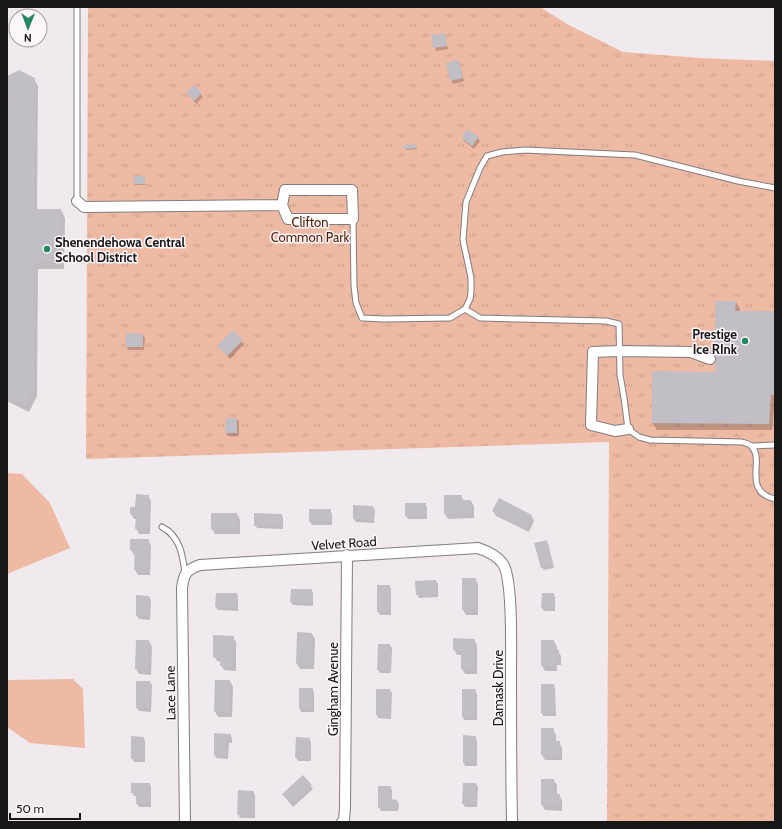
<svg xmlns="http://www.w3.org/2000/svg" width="782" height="829" font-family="Cabin,sans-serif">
  <defs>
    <pattern id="park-tufts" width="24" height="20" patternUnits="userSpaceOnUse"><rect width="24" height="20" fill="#efbaa3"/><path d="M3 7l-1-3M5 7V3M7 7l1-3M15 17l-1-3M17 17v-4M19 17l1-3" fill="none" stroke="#cc9f8c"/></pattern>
  </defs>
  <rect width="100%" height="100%" fill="#f0eaee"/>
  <path fill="#efbaa3" d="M7 473 22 474 50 503 70 548 7 574Z
    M73 679 83 689 85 748 30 743 7 727V680Z"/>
  <path fill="url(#park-tufts)" d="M88 7H540L567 24 623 52 700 58 775 61V822H607L609 442 86 459Z"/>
  <path fill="#0003" d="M444 34 448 49 436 51 432 36Z
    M459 61 464 81 453 84 451 80Z
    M7 77 34 79 38 86 37 210H61L65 218 64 269H38L37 396 29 412 7 401Z
    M187 93 201 94 203 97 196 104Z
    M462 138H478L480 141 474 149 464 141Z
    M416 145 417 149 406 150 405 148Z
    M145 177V185H135L134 183Z
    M736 302 740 309V312H775V402L772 430H657L653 423 716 373Z
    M233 332 244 344 230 359 219 346Z
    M143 335 145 338 144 350H128L127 346Z
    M237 419 239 422V436H228L226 433Z
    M148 496 151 501 150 534H139L136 528 137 519H134L131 514Z
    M461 496 464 501H471L474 506V518L448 519 445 514Z
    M425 504 427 507V519H408L406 516Z
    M354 506 373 507 375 510 374 523 356 522 354 519Z
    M330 510 332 514V525H312L310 522Z
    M493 511 531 515 534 521 529 532 496 516Z
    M237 514 240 520V534H215L212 529Z
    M282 515 283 518V529L257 528 255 525Z
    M148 540 151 546 150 575H138L135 570 136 555H134L131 550Z
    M548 544 554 568 544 570 542 567Z
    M475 579 478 584V615H466L463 610Z
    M436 581 438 584V597L419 598 417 594Z
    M389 586 391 589V615H380L378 612Z
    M292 590H311L313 593V606L293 605 291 602Z
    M216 594H237L238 597V611L218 610 216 607Z
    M553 594 555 597V611H544L542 608Z
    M137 597H149L151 600 150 620 139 619 137 616Z
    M312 634 315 639 314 669H300L297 664Z
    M233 637 236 642V671L224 670 221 665V662L217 661 214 656Z
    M474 640 477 645V674H465L462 669V655H457L454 649Z
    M137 641H149L152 647 151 675 139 674 136 669Z
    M554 641 557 647V650L558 651 561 656V665H557V671H545L542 666Z
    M390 645 392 648 391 673H380L378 670Z
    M230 681 233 687 232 717H218L215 711Z
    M137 682H150L152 685 151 712 139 711 137 708Z
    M542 685H554L555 688 556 716H543L542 713Z
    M312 689 314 692V712H301L300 709Z
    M377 690H390L392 693 391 719 378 718 377 715Z
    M475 690 477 694V720H464L463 717Z
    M553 729 556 735V742H559L562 748V760H545L542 755Z
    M215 734 230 735 232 738V743H229L228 759 216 758 215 755Z
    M475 737 477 740V766H465L464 763Z
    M143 738 145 741V762H134L132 758Z
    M309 739 311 742V761H298L296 757Z
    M303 777 313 789 293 807 285 797Z
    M542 780H554L557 785V795H559L562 800V811L545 810 542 805Z
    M150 784 151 787V807H139L137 804V796H134L132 792Z
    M476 784 478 787 477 807H465L463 804Z
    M390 787 392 790V800L397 801 399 804 398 811H381L379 807Z
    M253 792 255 795V818H240L238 814Z"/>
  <path fill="#c1bfc5" d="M445 33 447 46 433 48 431 35Z
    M459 60 463 78 450 81 446 63Z
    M19 70 35 78 34 209H61V262H34V389L25 405 7 396V100H10V94H7V76Z
    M194 85 202 93 194 101 186 93Z
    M467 129 479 137 472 146 461 138Z
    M416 144 417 148 404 149V145Z
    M134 176H145V184H133Z
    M715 301H736L735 311H775V395H771L769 424 652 423V371L715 372Z
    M233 330 243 340 227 356 217 346Z
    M126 333 143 334V347H126Z
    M226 418H237V433H225Z
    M136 494 149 495 148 529H135L136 514H130V507H135Z
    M444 495H462V500H471L472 513 444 514Z
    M499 498 532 515 526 528 492 511Z
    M405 503H426V516H405Z
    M353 505 373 506V520L353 519Z
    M309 509H331L330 522H309Z
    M211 513H237V529H211Z
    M254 513 282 514V526H254Z
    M130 539H149L148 570H134L135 550H130Z
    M547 540 553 564 541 568 534 543Z
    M462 578H476L475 610H462Z
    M436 580 437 594 416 595 415 581Z
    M377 585H390L389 612H377Z
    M291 589H312V603L290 602Z
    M216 593H237V608L215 607Z
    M542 593H554L553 608H541Z
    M136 595 149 596V617L136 616Z
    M297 632 312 633V664H296Z
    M213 635 234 636 233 666H220V657H213Z
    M453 638 475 639 474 669H461V650H453Z
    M136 640H149V670L135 669Z
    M541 640H554V649L559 650V660H555V666H541Z
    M378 644H390V670H377Z
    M215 680H230V712H214Z
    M136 681H150V709L136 708Z
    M541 684H554V713H541Z
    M299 688H313L312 709H299Z
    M376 689H390V716L376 715Z
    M462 689H476L475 717H462Z
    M541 728H554V741H560V755H541Z
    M214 733 231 734V740H227V756L214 755Z
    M463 735 476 736 475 763H463Z
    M131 736 144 737 143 759H131Z
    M296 737 310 738 309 758H295Z
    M303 775 312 785 291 804 282 794Z
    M541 779H554V794H560V806L541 805Z
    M131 783H150V804H136V793H131Z
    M463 783H476V804H462Z
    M378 786H391L390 799 397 800V808H378Z
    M238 790 254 791 253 815H237Z"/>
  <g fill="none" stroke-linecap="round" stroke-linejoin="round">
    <g stroke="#817c80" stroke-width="7">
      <path id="service" d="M77 7V201
        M353 219 354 286 356 303 362 318 384 319 450 318 465 309 480 318 606 321 619 324 620 375 624 398 628 429 639 437 650 440 742 442C745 443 749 444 751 446 766 459 741 491 775 499
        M465 309 470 299 471 292V278L463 240 466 202 480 168 487 156 502 152 525 150 635 155 738 181 775 188
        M752 446 775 445
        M162 527C180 536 183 556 185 574"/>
    </g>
    <g stroke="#817c80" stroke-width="12">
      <path id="minor" d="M77 201 84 207 282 205 285 190H352L353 219H288L282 205
        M628 429 615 431 591 425 593 352 619 351 691 352 710 359
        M185 822 182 588C184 573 186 570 200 565L478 548C487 551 497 555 503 564 513 579 511 649 511 670 511 720 511 771 512 822
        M342 822 344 820 345 808 347 555"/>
    </g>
    <use href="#service" stroke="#fff" stroke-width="5"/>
    <use href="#minor" stroke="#fff" stroke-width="10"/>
  </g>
  <g fill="#258760" stroke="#fdf7fb" stroke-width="1.5">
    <circle cx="47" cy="249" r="4"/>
    <circle cx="745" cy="341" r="4"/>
  </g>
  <g text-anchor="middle" stroke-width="3" stroke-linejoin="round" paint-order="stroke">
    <g font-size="13" fill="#521e02" stroke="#fdf7fb">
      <text x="310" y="227">Clifton<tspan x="310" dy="15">Common Park</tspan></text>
    </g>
    <g font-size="13" font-weight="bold" fill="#181617" stroke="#fdf7fb" text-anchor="start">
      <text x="55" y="247">Shenendehowa Central<tspan x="55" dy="15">School District</tspan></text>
      <text x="737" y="339" text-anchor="end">Prestige<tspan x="737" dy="15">Ice RInk</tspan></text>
    </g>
    <g font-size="13" fill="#181617" stroke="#fdf7fb">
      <text transform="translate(344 543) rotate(-4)" y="5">Velvet Road</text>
      <text transform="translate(498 688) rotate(-90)" y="5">Damask Drive</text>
      <text transform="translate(333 689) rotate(-90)" y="5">Gingham Avenue</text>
      <text transform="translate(170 693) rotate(-91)" y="5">Lace Lane</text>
    </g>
  </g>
  <rect width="782" height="829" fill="none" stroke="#181617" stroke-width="16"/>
  <g transform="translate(28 28) rotate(181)"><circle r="19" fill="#fdf7fb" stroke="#a19da0"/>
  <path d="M0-3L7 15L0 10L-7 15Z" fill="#258760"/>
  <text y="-6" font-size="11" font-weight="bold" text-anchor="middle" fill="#181617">N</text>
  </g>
  <path d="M10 813v6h70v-6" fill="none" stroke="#181617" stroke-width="2"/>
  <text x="16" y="813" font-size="12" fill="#181617" stroke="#fdf7fb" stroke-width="3" paint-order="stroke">50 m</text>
</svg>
